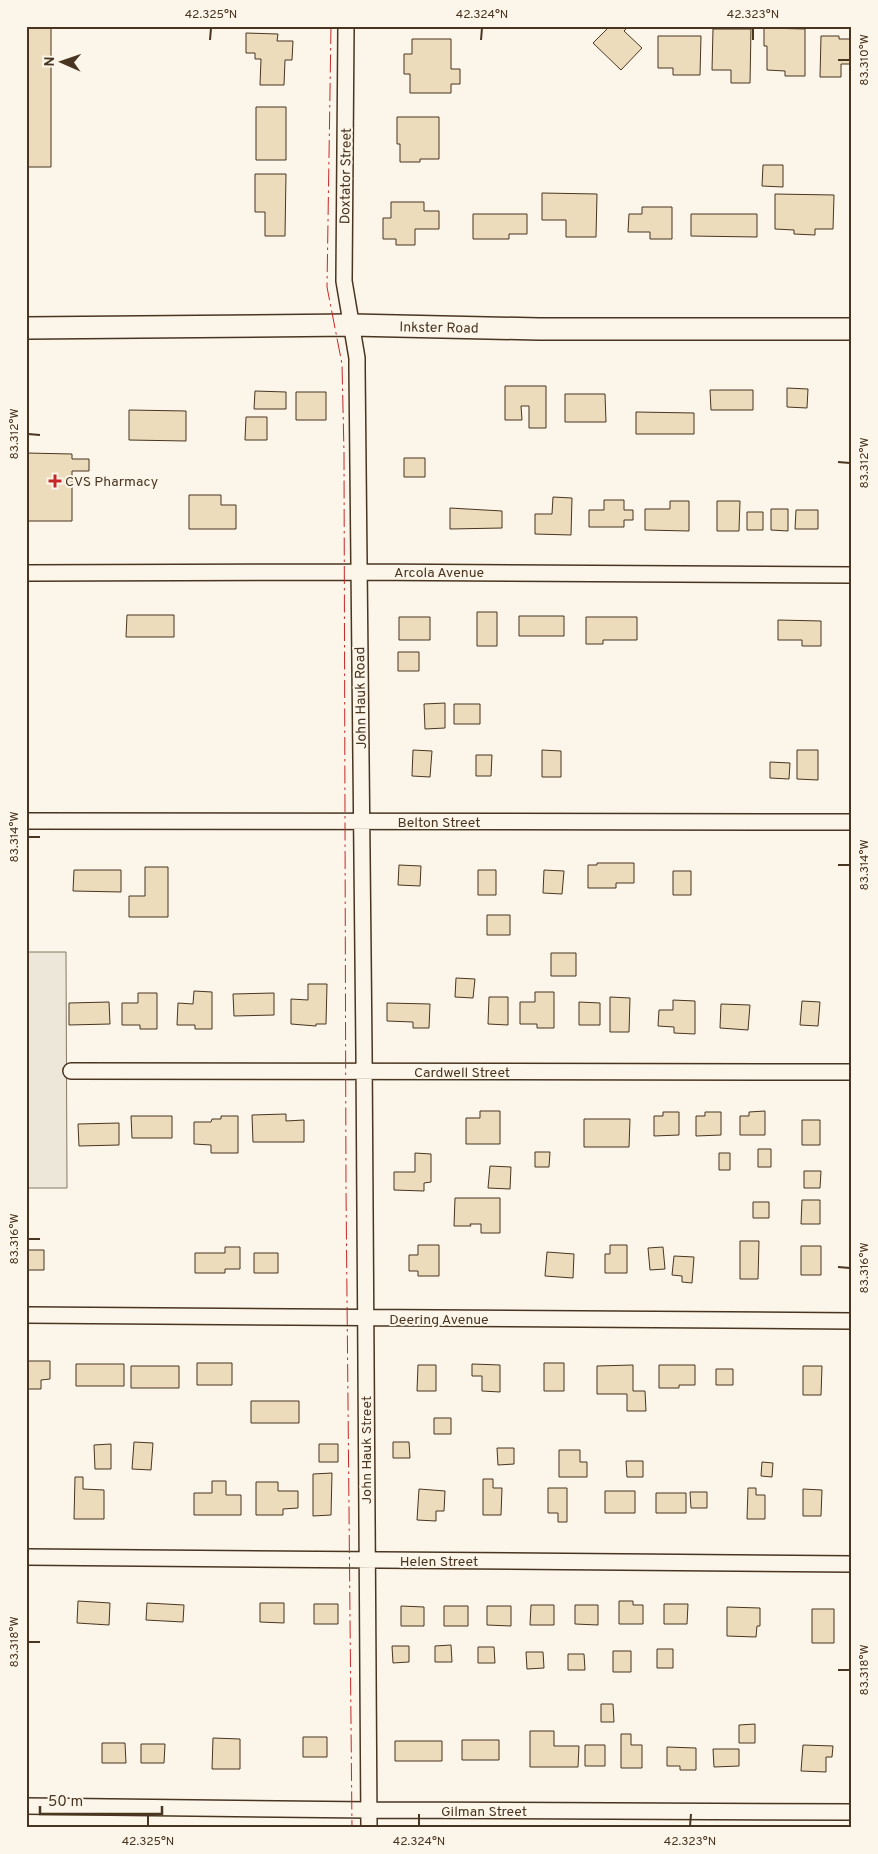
<svg xmlns="http://www.w3.org/2000/svg" width="878" height="1854" font-family="Overpass,sans-serif">
  <rect width="100%" height="100%" fill="#fbf6e9"/>
  <path fill="#ede7d9" stroke="#887966" d="M26 952H66L67 1188H26Z"/>
  <path fill="#ecdcbc" stroke="#4a3520" d="M26 26H51V167H26Z
    M606 26H629L624 31 642 48 621 70 593 43 608 28Z
    M764 28 805 29V76H785V71L767 70V46H764Z
    M713 29H751L750 83H731V70H712Z
    M246 33 278 34 277 41H293L292 60H285L284 85H260L261 59H255V53H246Z
    M658 36H701L700 75H673V68H658Z
    M821 36H839V39H852V64H841V77H820Z
    M412 39H451V69H460V84H451V93H410V74H404V54H412Z
    M256 107H286V160H256Z
    M397 117H439V159H420V162H400V144H397Z
    M763 165H783V187L762 186Z
    M255 174H286L285 236H265V212H255Z
    M542 193 597 194 596 237H566V220H542Z
    M775 194 834 195 833 229H815V235L794 234V230L775 229Z
    M391 202H424V211H439V229H415V245H396V239H383V218H391Z
    M642 207H672V239H650V232H628L629 214H642Z
    M473 214H527V234H509V239H473Z
    M691 214H757V237L691 236Z
    M505 386H546V428H529V406H521L522 420H505Z
    M787 388 808 389 807 408 787 407Z
    M710 390H753V410H711Z
    M255 391 286 392V409H254Z
    M296 392H326V420H296Z
    M565 394H605L606 422H565Z
    M129 410 186 411V441L129 440Z
    M636 412 694 413V434H636Z
    M246 417H267V440H245Z
    M26 453 72 454V459H89V471H72V521H26Z
    M404 458H425V477H404Z
    M189 495H221V505H236V529H189Z
    M553 497 572 498 571 535 535 534V514H552Z
    M604 500H624V510H633V520H624V527H589V510H604Z
    M670 501H689V531L645 530V509H670Z
    M717 501H740L739 531H717Z
    M450 508 502 511V528L450 529Z
    M771 509H788V531L771 530Z
    M796 510H818V529H795Z
    M747 512H763V530H747Z
    M477 612H497V646H477Z
    M127 615H174V637H126Z
    M519 616H564V636H519Z
    M399 617H430V640H399Z
    M586 617H637V640H603V644H586Z
    M778 620 821 621V646H802V640H778Z
    M398 652H419V671H398Z
    M445 703V728L425 729 424 704Z
    M454 704H480V724H454Z
    M413 750 432 751 430 777 412 776Z
    M542 750 561 751V777H542Z
    M797 750H818V780L797 779Z
    M476 755H492L491 776H476Z
    M770 762 790 763 789 779 770 778Z
    M597 863H634V883H616V888H588V865H597Z
    M399 865 421 866 420 886 398 885Z
    M145 867H168V917H129V896H145Z
    M74 870H121V892L73 891Z
    M478 870H496V895H478Z
    M544 870 564 871 562 894 543 893Z
    M673 871H691V895H673Z
    M487 915H510V935H487Z
    M551 953H576V976H551Z
    M456 978 475 979 473 998 455 997Z
    M308 984H327L326 1024H316V1026L291 1024V999L308 1000Z
    M194 991 212 992V1029H195V1025H177L178 1003 193 1004Z
    M535 992H554V1028H537V1024H520V1002H535Z
    M138 993H157V1029H140V1025H122V1003H138Z
    M274 993V1015L234 1016 233 994Z
    M489 997H508V1025L488 1024Z
    M610 997 630 998 629 1032H610Z
    M673 1000 695 1001V1034L674 1033V1027L658 1026 659 1010H673Z
    M802 1001 820 1002 818 1026 800 1025Z
    M109 1002 110 1024 69 1025V1003Z
    M579 1002 600 1003V1025H579Z
    M387 1003 430 1004 429 1028H413V1022L387 1021Z
    M721 1004 750 1005 748 1030 720 1028Z
    M480 1111H500V1144H466V1118H480Z
    M765 1111V1135H740V1116H749V1112Z
    M663 1112H679V1135L654 1136V1116H663Z
    M705 1112H721V1135L696 1136V1116H705Z
    M286 1114V1121L304 1120V1142H253L252 1115Z
    M131 1116H172V1138H132Z
    M221 1116H238V1153H211V1145L194 1144V1122H211L212 1119H221Z
    M584 1119H630L629 1147H584Z
    M802 1120H820V1145H802Z
    M119 1123V1145L79 1146 78 1124Z
    M758 1149H771V1167H758Z
    M535 1152H550L549 1167H535Z
    M415 1153 431 1154V1182L424 1183V1191L394 1190V1172H415Z
    M719 1153H730V1170H719Z
    M490 1166 511 1167 510 1189 488 1188Z
    M804 1171H821L820 1188H804Z
    M455 1198H500V1233H481V1224H470L471 1226H454Z
    M802 1200H820V1224H801Z
    M753 1202H769V1218H753Z
    M740 1241H759L758 1279H740Z
    M418 1245H439V1276H418V1271H409V1255H418Z
    M610 1245H627V1273H605V1254H610Z
    M801 1246H821V1275H801Z
    M225 1247H240V1269H225V1273H195V1253H225Z
    M663 1247 665 1269 650 1270 648 1248Z
    M26 1250H44V1270H26Z
    M547 1252 574 1254 573 1278 545 1276Z
    M254 1253H278V1273H254Z
    M674 1256 694 1257 692 1283 682 1282V1276L672 1275Z
    M26 1361H50V1379L41 1380V1389H26Z
    M197 1363H232V1385H197Z
    M544 1363H564V1391H544Z
    M76 1364H124V1386H76Z
    M472 1364 500 1365V1392L482 1391V1376H472Z
    M418 1365H436V1391H417Z
    M633 1365V1391H645L646 1411H627V1394H597V1366Z
    M659 1365H695V1385H679V1388H659Z
    M131 1366H179V1388H131Z
    M803 1366H822L821 1395H803Z
    M716 1369H733V1385H716Z
    M251 1401H299V1423H251Z
    M434 1418H451V1434H434Z
    M134 1442 153 1443 151 1470 132 1469Z
    M393 1442H409L410 1458H393Z
    M111 1444V1469H95L94 1445Z
    M319 1444H338V1462H319Z
    M497 1448H514V1464L498 1465Z
    M559 1450H580V1462H587V1477H559Z
    M626 1461H643V1477H627Z
    M762 1462 773 1463 772 1477 761 1476Z
    M332 1473 331 1515 313 1516V1474Z
    M75 1477H83V1489L104 1490V1519H74Z
    M483 1479H493V1488H502L501 1515H483Z
    M212 1481H226V1495H241V1515H194V1493H212Z
    M256 1482H278V1491H298V1508L283 1509V1515H256Z
    M548 1488H567V1522H558V1513H548Z
    M748 1488H756V1495H765V1519H747Z
    M419 1489 445 1491 444 1511H436V1521L417 1520Z
    M803 1489 822 1490 821 1516H803Z
    M605 1491H635V1513H605Z
    M690 1492H707V1508H691Z
    M656 1493H686V1513H656Z
    M78 1601 110 1603 109 1625 77 1623Z
    M619 1601H633V1605H643V1624H619Z
    M147 1603 184 1605 183 1622 146 1620Z
    M260 1603H284V1623L260 1622Z
    M314 1604H338V1624H314Z
    M664 1604H688L687 1624H664Z
    M531 1605H554V1625H530Z
    M575 1605H598V1625L575 1624Z
    M401 1606 424 1607V1626H401Z
    M444 1606H468V1626H444Z
    M487 1606H511V1626L487 1625Z
    M727 1607 760 1608V1626H757L756 1637 727 1636Z
    M812 1609H834V1643H812Z
    M451 1645 452 1662H435V1646Z
    M392 1646H409V1662L393 1663Z
    M478 1647H494L495 1663H478Z
    M657 1649H673V1668H657Z
    M613 1651H631V1672H613Z
    M526 1652H543L544 1668 527 1669Z
    M568 1654H584L585 1670H568Z
    M601 1704H613L614 1722H601Z
    M755 1724V1743H739V1725Z
    M530 1731H554V1746H579L578 1767H530Z
    M621 1734H631V1745H642V1768H621Z
    M303 1737H327V1757H303Z
    M213 1738 240 1739V1769H212Z
    M462 1740H499V1760H462Z
    M395 1741H442V1761H395Z
    M102 1743H125L126 1763H102Z
    M141 1744H165L164 1763H141Z
    M585 1745H605V1766H585Z
    M803 1745 833 1746 832 1757H826V1772L801 1771Z
    M667 1747 696 1748V1770H680V1766H667Z
    M713 1749H739V1766L714 1767Z"/>
  <g fill="none" stroke-linecap="round" stroke-linejoin="round">
    <g stroke="#4a3520" stroke-width="18">
      <path id="minor" d="M346 26 344 281 357 358V368L364 1052 369 1828
        M26 573 358 572 852 575
        M26 821 852 822
        M71 1071 852 1072
        M26 1315 852 1321
        M26 1557 852 1564
        M26 1806 369 1810 852 1812"/>
    </g>
    <g stroke="#4a3520" stroke-width="24">
      <path id="secondary" d="M26 328 352 325 539 329H852"/>
    </g>
    <use href="#minor" stroke="#fbf6e9" stroke-width="15"/>
    <use href="#secondary" stroke="#fbf6e9" stroke-width="21"/>
    <path stroke="#c62828" stroke-width="1" stroke-dasharray="18 4 2.5 4" stroke-linecap="butt" d="M331 26 327 287 342 364 344 453 346 1191 352 1828"/>
  </g>
  <path fill="none" stroke="#4a3520" stroke-width="2" d="M210 40 211 28M481 40 482 28M753 40V28M838 60H850M28 434 40 435M838 462 850 463M28 837H40M838 865H850M28 1239H40M838 1267 850 1268M28 1642H40M838 1670H850M148 1826V1814M419 1826V1814M690 1826 691 1814"/>
  <path fill="#c62828" stroke="#fbf6e9" stroke-width="2" d="M52.5 473.5h5v5h5v5h-5v5h-5v-5h-5v-5h5z"/>
  <g text-anchor="middle" stroke-width="4" stroke-linejoin="round" paint-order="stroke">
    <g font-size="14" fill="#4a3520" stroke="#fbf6e9">
      <text transform="translate(345 176) rotate(-89)" y="5">Doxtator Street</text>
      <text transform="translate(439 327) rotate(1)" y="5">Inkster Road</text>
      <text x="439" y="577">Arcola Avenue</text>
      <text transform="translate(360 698) rotate(-91)" y="5">John Hauk Road</text>
      <text x="439" y="827">Belton Street</text>
      <text x="462" y="1077">Cardwell Street</text>
      <text x="439" y="1324">Deering Avenue</text>
      <text transform="translate(366 1450) rotate(-90)" y="5">John Hauk Street</text>
      <text x="439" y="1566">Helen Street</text>
      <text x="484" y="1816">Gilman Street</text>
    </g>
    <g font-size="14" fill="#4a3520" stroke="#fbf6e9" text-anchor="start">
      <text x="65" y="486">CVS Pharmacy</text>
    </g>
  </g>
  <rect width="878" height="1854" fill="none" stroke="#fbf6e9" stroke-width="55"/>
  <g transform="translate(62 62) rotate(272)" stroke="#fbf6e9" stroke-width="4" paint-order="stroke">
  <path d="M0-4L9 19L0 12L-9 19Z" fill="#4a3520"/>
  <text y="-8" font-size="14" font-weight="bold" text-anchor="middle" fill="#4a3520">N</text>
  </g>
  <path d="M40 1806v8h122v-8" fill="none" stroke="#4a3520" stroke-width="2.5"/>
  <text x="48" y="1806" font-size="15" fill="#4a3520" stroke="#fbf6e9" stroke-width="4" paint-order="stroke">50 m</text>
  <rect x="28" y="28" width="822" height="1798" fill="none" stroke="#4a3520" stroke-width="2"/>
  <g font-size="12" text-anchor="middle" fill="#4a3520">
    <text x="211" y="18">42.325°N</text>
    <text x="482" y="18">42.324°N</text>
    <text x="753" y="18">42.323°N</text>
    <text transform="translate(864 60) rotate(-90)" y="4">83.310°W</text>
    <text transform="translate(14 434) rotate(-90)" y="4">83.312°W</text>
    <text transform="translate(864 463) rotate(-90)" y="4">83.312°W</text>
    <text transform="translate(14 837) rotate(-90)" y="4">83.314°W</text>
    <text transform="translate(864 865) rotate(-90)" y="4">83.314°W</text>
    <text transform="translate(14 1239) rotate(-90)" y="4">83.316°W</text>
    <text transform="translate(864 1268) rotate(-90)" y="4">83.316°W</text>
    <text transform="translate(14 1642) rotate(-90)" y="4">83.318°W</text>
    <text transform="translate(864 1670) rotate(-90)" y="4">83.318°W</text>
    <text x="148" y="1845">42.325°N</text>
    <text x="419" y="1845">42.324°N</text>
    <text x="690" y="1845">42.323°N</text>
  </g>
</svg>
